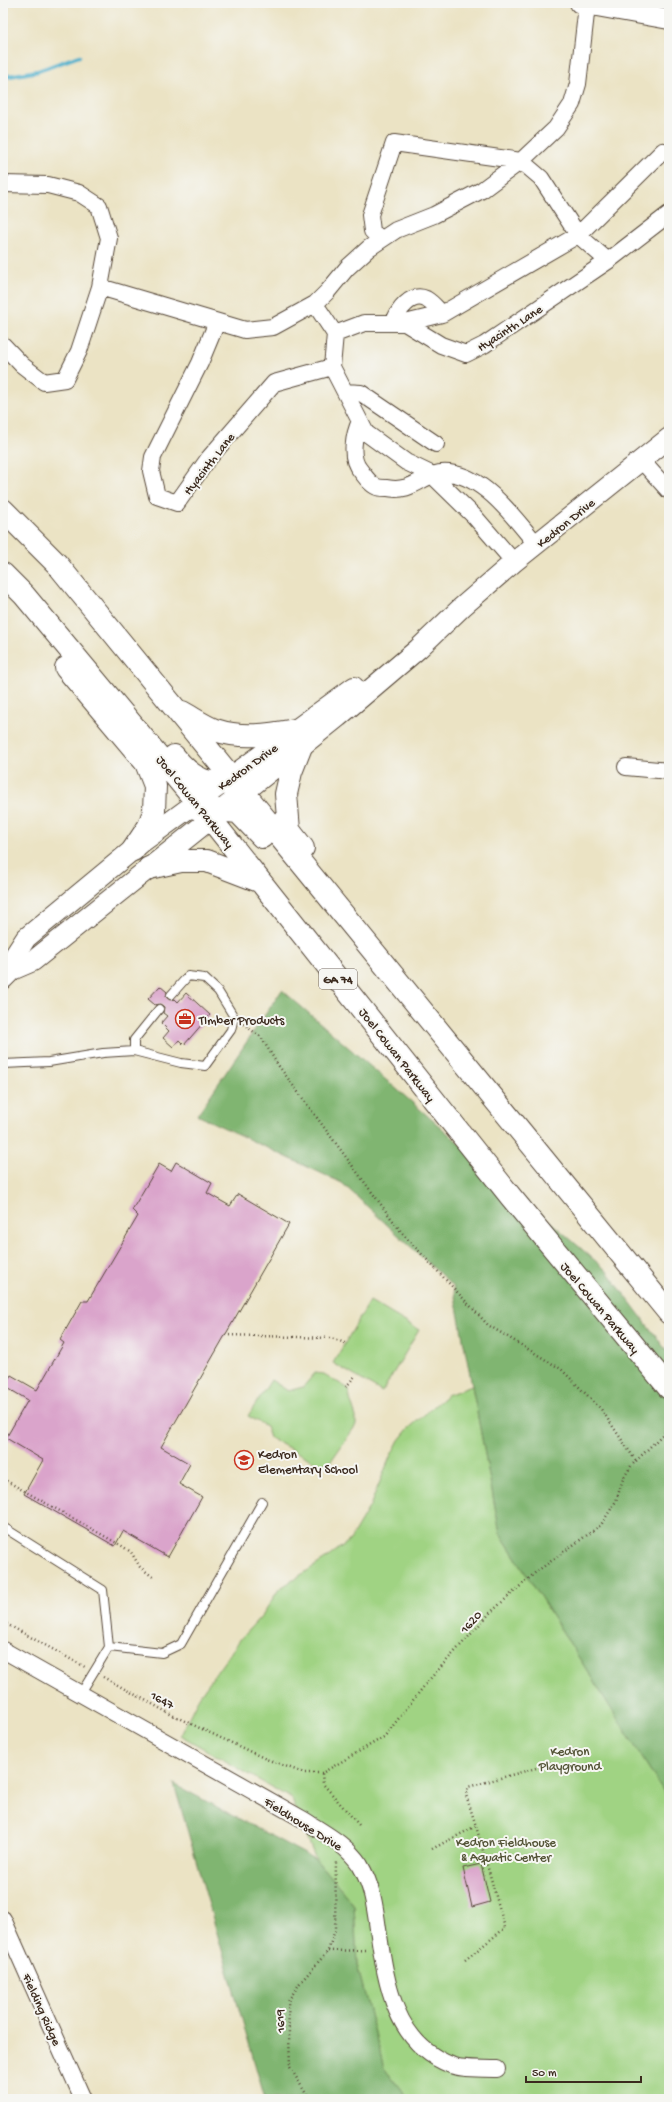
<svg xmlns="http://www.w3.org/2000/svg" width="672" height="2102" font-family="'Gochi Hand',sans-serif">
  <rect width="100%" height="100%" fill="#f6f6f2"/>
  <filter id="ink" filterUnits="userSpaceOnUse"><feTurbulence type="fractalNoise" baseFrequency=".025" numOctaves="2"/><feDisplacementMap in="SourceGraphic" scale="8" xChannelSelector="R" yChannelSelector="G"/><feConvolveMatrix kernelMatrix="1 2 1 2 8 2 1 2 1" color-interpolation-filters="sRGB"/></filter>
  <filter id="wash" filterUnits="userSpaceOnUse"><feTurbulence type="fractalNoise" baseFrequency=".012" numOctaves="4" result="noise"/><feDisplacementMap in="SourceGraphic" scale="16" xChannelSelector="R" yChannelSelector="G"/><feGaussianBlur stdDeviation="0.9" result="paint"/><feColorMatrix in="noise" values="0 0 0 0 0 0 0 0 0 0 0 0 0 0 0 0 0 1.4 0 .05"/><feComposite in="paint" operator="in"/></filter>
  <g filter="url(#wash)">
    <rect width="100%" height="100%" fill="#ebe3c4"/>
    <path fill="#a0d383" stroke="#6e7e50" d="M370 1301 419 1330 382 1392 333 1363Z
      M315 1373 324 1374 349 1389 350 1399 356 1417V1425L331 1461 321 1465 270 1438 266 1426 248 1416 271 1380 288 1391 303 1387Z
      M472 1386 500 1533 669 1800V2099H408L384 2068 357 1965 354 1905 316 1860 292 1799 180 1735 200 1695 242 1637 263 1614 279 1589 327 1558 350 1540 370 1506 390 1457 399 1440 408 1429 447 1395Z"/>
    <path fill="#80b571" stroke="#5e7048" d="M282 990 606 1270 669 1354V1800L500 1533 453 1286 342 1183 197 1115Z
      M174 1784 316 1860 354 1905 357 1965 384 2068 408 2099H265Z"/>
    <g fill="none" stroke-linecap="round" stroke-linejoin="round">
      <path stroke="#4cafcb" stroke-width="4.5" d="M3 77 38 71 79 56"/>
    </g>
    <g id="blocks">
      <path fill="#daa4cb" d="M160 986 167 992 166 997 170 1000 175 999 178 1002 186 993 210 1015 184 1045 179 1040 173 1047 163 1038 169 1031 161 1023 167 1016 163 1013 164 1007 160 1004 155 1005 148 999Z
        M176 1162 212 1183 207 1193 230 1206 238 1194 289 1224 161 1447 190 1464 179 1484 202 1497 168 1557 123 1531 115 1546 24 1494 43 1460 6 1438 28 1400 4 1386 11 1375 37 1390 64 1343 60 1340 82 1301H88L138 1216 132 1210 159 1164 171 1171Z
        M481 1864 490 1902 472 1907 463 1868Z"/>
    </g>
  </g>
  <g filter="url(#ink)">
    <use href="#blocks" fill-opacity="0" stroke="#554637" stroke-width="1"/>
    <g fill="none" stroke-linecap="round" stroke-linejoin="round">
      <g stroke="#554637" stroke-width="10">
        <path id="service" d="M134 1051V1040L159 1009
          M3 1064 49 1062 103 1053 134 1051 181 1063 205 1066 231 1030 234 1017 218 991 204 978 188 976 171 995
          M3 1527 103 1590 109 1647 81 1693
          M109 1647 162 1653 181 1644 262 1502"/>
      </g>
      <g stroke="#554637" stroke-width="18">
        <path id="minor" d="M3 184 48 185 79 193 99 206 109 238 100 287 79 351 65 379 44 382 22 365 3 345
          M381 240 372 231 370 215 394 143 521 161 541 178 578 235 608 261
          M100 287 245 330 273 327 315 304 328 291 347 268 369 248 396 230 434 215 482 190 521 161 556 128 572 104 578 84 587 5
          M315 304 335 334 332 367 366 433 406 462 431 474 474 516 514 562
          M217 322 200 363 153 457 151 471 157 496 177 503 209 458 274 383 332 367
          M394 323C397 311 411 292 426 299 433 303 437 309 442 314
          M405 323 442 314 578 235 663 151 669 154
          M335 334 364 323H405L441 345 466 354 484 345 608 261 669 214
          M345 392 361 393 436 444
          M360 421C354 434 349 458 360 470 364 475 369 483 375 486 378 488 383 488 387 488 415 494 424 470 449 473 486 477 515 519 537 545
          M641 460 669 491
          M626 767 669 771
          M3 1650 304 1820C324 1833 346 1844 360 1865 372 1885 375 1906 378 1929 386 1982 394 2043 451 2065 462 2070 485 2068 497 2069
          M3 1919 83 2099"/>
      </g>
      <g stroke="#554637" stroke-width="22">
        <path id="tertiary" d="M580 3 669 19
          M12 970 15 955 26 938 141 843 354 687
          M3 979 12 970 33 961 338 717 418 649 462 607 514 562 669 438"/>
      </g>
      <g stroke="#554637" stroke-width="24">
        <path id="primary" d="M3 510 57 564 669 1313
          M3 574 24 595 210 818 511 1197 669 1388
          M66 668 146 763 155 786 154 811 149 826 133 850
          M182 712C193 718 204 726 215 730 242 739 268 735 295 730
          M302 744 291 772 286 794 289 830 303 848
          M174 756C197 785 211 783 245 785
          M195 808 238 812 262 837
          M149 868 181 861H207L259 881"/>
      </g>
      <path stroke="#554637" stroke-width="2.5" stroke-dasharray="1 3" stroke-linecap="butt" d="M243 1024 261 1037 278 1065 402 1233 488 1325 561 1369 601 1409 636 1461
        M225 1335 331 1338 345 1343
        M346 1387 355 1376
        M3 1479 122 1546 131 1552 140 1567 153 1577
        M3 1622 85 1667
        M103 1677 174 1716 266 1759 304 1773H322
        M359 1825 323 1784 322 1773 384 1737 429 1680 491 1612 536 1572 601 1525 616 1501 623 1479 631 1466 669 1428
        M432 1849 476 1826 466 1795 468 1787 547 1765 550 1760
        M328 1951 367 1950
        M465 1960 505 1928 476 1826
        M309 2099 290 2067 288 2001 300 1983 328 1951 335 1930 336 1860"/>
      <use href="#service" stroke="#fff" stroke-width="8"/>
      <use href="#minor" stroke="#fff" stroke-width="16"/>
      <use href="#tertiary" stroke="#fff" stroke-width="20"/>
      <use href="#primary" stroke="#fff" stroke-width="22"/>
    </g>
  </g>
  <defs>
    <g id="office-ring" transform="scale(1)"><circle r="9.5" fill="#f6f6f2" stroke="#c8321e" stroke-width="1.5"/><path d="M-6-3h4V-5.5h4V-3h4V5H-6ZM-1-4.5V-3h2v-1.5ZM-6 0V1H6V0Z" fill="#c8321e"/></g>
    <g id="school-ring" transform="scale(1)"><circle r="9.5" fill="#f6f6f2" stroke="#c8321e" stroke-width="1.5"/><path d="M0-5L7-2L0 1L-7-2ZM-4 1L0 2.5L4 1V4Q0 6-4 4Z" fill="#c8321e"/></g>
  </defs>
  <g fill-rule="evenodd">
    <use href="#office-ring" x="185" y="1019"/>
    <use href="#school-ring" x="244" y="1460"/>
  </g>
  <g text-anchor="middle" stroke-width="4" stroke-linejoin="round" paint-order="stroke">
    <rect fill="#f6f6f2" stroke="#73675e" stroke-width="1" x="319" y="969" width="38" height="20" rx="3"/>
    <g font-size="12" font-weight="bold" fill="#3b2a1e">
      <text x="338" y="983">GA 74</text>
    </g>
    <g font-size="13" fill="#3b2a1e" stroke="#f6f6f2">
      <text transform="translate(509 327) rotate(-33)" y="5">Hyacinth Lane</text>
      <text transform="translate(208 463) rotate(-52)" y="5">Hyacinth Lane</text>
      <text transform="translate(565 522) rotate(-39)" y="5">Kedron Drive</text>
      <text transform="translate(247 766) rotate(-36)" y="5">Kedron Drive</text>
      <text transform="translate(196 801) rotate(51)" y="5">Joel Cowan Parkway</text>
      <text transform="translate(398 1054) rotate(52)" y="5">Joel Cowan Parkway</text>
      <text transform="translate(601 1307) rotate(50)" y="5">Joel Cowan Parkway</text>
      <text transform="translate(470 1621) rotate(-48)" y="5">1620</text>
      <text transform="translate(163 1699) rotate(28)" y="5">1647</text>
      <text transform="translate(304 1823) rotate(32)" y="5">Fieldhouse Drive</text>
      <text transform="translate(43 2009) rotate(66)" y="5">Fielding Ridge</text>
      <text transform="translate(279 2021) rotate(-93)" y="5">1619</text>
    </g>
    <g font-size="13" fill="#3b2a1e" stroke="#f6f6f2" text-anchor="start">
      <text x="199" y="1024">TImber Products</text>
      <text x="258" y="1458">Kedron<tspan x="258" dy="15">Elementary School</tspan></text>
    </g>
    <g font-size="13" fill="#545437" stroke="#f6f6f2">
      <text x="570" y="1755">Kedron<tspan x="570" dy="15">Playground</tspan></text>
      <text x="506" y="1846">Kedron Fieldhouse<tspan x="506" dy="15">&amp; Aquatic Center</tspan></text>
    </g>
  </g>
  <rect width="672" height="2102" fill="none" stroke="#f6f6f2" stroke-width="16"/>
  <path d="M526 2076v6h115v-6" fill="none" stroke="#3b2a1e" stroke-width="2"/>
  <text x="532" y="2076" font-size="12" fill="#3b2a1e" stroke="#f6f6f2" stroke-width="3" paint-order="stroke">50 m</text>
</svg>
